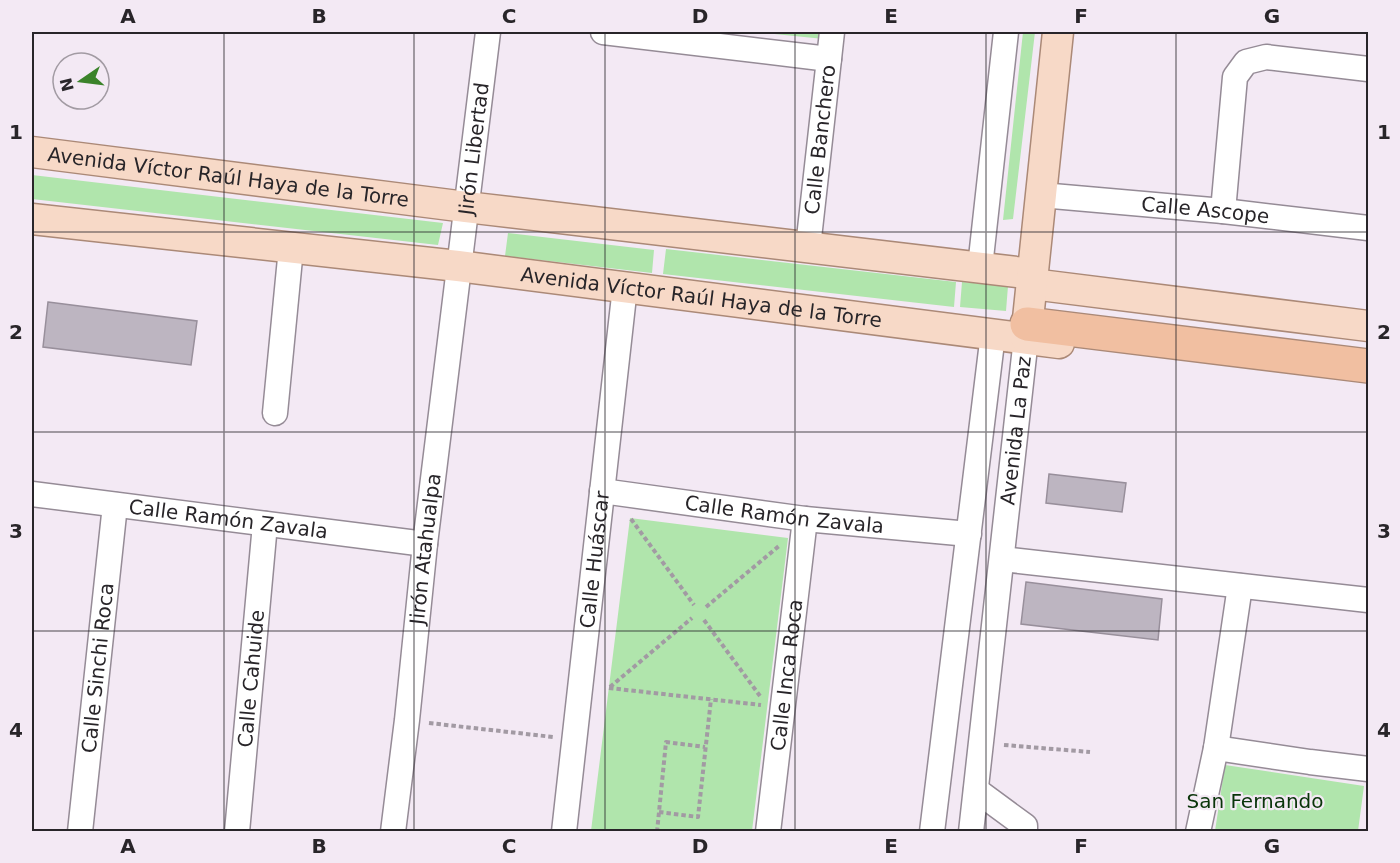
<svg xmlns="http://www.w3.org/2000/svg" width="1400" height="863" font-family="'DejaVu Sans',sans-serif">
  <rect width="100%" height="100%" fill="#f3e9f4"/>
  <path fill="#b0e5ac" d="M755 32H824V39Z
    M1023 32H1035L1013 219 1003 220Z
    M32 175 443 223 438 245 32 199Z
    M508 233 654 250 652 273 505 256Z
    M666 249 956 282 954 307 663 274Z
    M962 282 1008 286 1006 311 960 307Z
    M630 518 788 538 752 831H591Z
    M1225 765 1364 786 1358 831H1215Z"/>
  <path fill="#bdb5c1" stroke="#988f9b" stroke-width="1.5" d="M48 302 197 321 191 365 43 347Z
    M1049 474 1126 483 1122 512 1046 503Z
    M1026 582 1162 599 1158 640 1021 624Z"/>
  <g fill="none" stroke-linecap="round" stroke-linejoin="round">
    <g stroke="#958b96" stroke-width="27">
      <g id="minor">
        <path d="M603 32 829 59"/>
        <path id="s1" d="M1041 195 1223 211 1368 228"/>
        <path d="M1223 211 1235 77 1246 62 1266 57 1368 69"/>
        <path id="s2" d="M808 247 832 32"/>
        <path d="M980 267 1006 32"/>
        <path d="M275 413 291 248"/>
        <path id="s3" d="M602 491 805 519 969 534"/>
        <path id="s4" d="M32 494 425 544"/>
        <path d="M1002 559 1368 600"/>
        <path d="M1216 748 1310 762 1368 769"/>
        <path d="M976 790 1025 826V832"/>
        <path id="s5" d="M80 832 115 505"/>
        <path id="s6" d="M237 832 265 524"/>
        <path id="s7" d="M393 832 407 720 425 544 488 32"/>
        <path id="s8" d="M564 832 625 287"/>
        <path id="s9" d="M768 832 805 519"/>
        <path d="M932 832 993 334"/>
        <path id="s10" d="M971 832 1026 338"/>
        <path d="M1198 832 1216 748 1240 586"/>
      </g>
    </g>
    <g stroke="#ab8977" stroke-width="33">
      <g id="major">
        <path id="s11" d="M32 152 466 207 1033 274"/>
        <path id="s12" d="M32 219 458 266 1059 343"/>
        <path d="M1032 284 1368 326"/>
        <path d="M1026 338 1058 32"/>
      </g>
    </g>
    <g stroke="#ab8977" stroke-width="36">
      <path id="highway" d="M1027 324 1368 366"/>
    </g>
    <path stroke="#a29aa3" stroke-width="4" stroke-dasharray="4.5 3" stroke-linecap="butt" d="M631 519 694 605
      M706 607 779 546
      M704 620 760 696
      M610 687 692 618
      M609 688 761 705
      M429 723 553 737
      M1004 745 1090 752
      M659 812 698 817 711 699
      M657 832 666 742 705 747"/>
    <use href="#minor" stroke="#fff" stroke-width="24"/>
    <use href="#major" stroke="#f7d9c7" stroke-width="30"/>
    <use href="#highway" stroke="#f1bfa1" stroke-width="33"/>
  </g>
  <path fill="none" stroke="#282529" stroke-width="1.5" stroke-opacity="0.55" d="M224 32V832M414 32V832M605 32V832M795 32V832M986 32V832M1176 32V832M32 232H1368M32 432H1368M32 631H1368"/>
  <g text-anchor="middle" stroke-width="4.5" stroke-linejoin="round" paint-order="stroke">
    <g font-size="20" fill="#282529" stroke="#f3e9f4">
      <text dy="7" stroke="none"><textPath href="#s2" startOffset="108">Calle Banchero</textPath></text>
      <text dy="7" stroke="none"><textPath href="#s7" startOffset="688">Jirón Libertad</textPath></text>
      <text dy="7" stroke="none"><textPath href="#s11" startOffset="198">Avenida Víctor Raúl Haya de la Torre</textPath></text>
      <text dy="7" stroke="none"><textPath href="#s1" startOffset="165">Calle Ascope</textPath></text>
      <text dy="7" stroke="none"><textPath href="#s12" startOffset="674">Avenida Víctor Raúl Haya de la Torre</textPath></text>
      <text dy="7" stroke="none"><textPath href="#s10" startOffset="404">Avenida La Paz</textPath></text>
      <text dy="7" stroke="none"><textPath href="#s3" startOffset="184">Calle Ramón Zavala</textPath></text>
      <text dy="7" stroke="none"><textPath href="#s4" startOffset="198">Calle Ramón Zavala</textPath></text>
      <text dy="7" stroke="none"><textPath href="#s7" startOffset="285">Jirón Atahualpa</textPath></text>
      <text dy="7" stroke="none"><textPath href="#s8" startOffset="274">Calle Huáscar</textPath></text>
      <text dy="7" stroke="none"><textPath href="#s5" startOffset="165">Calle Sinchi Roca</textPath></text>
      <text dy="7" stroke="none"><textPath href="#s9" startOffset="158">Calle Inca Roca</textPath></text>
      <text dy="7" stroke="none"><textPath href="#s6" startOffset="154">Calle Cahuide</textPath></text>
    </g>
    <g font-size="20" fill="#093409" stroke="#f3e9f4">
      <text x="1255" y="808">San Fernando</text>
    </g>
  </g>
  <rect width="1400" height="863" fill="none" stroke="#f3e9f4" stroke-width="66"/>
  <g transform="translate(81 81) rotate(256)"><circle r="28" fill="#f3e9f4" stroke="#a29ba3" stroke-width="1.5"/>
  <path d="M0-4.5L10 22L0 15L-10 22Z" fill="#3b832a"/>
  <text y="-9" font-size="16" font-weight="bold" text-anchor="middle" fill="#282529">N</text>
  </g>
  <rect x="33" y="33" width="1334" height="797" fill="none" stroke="#282529" stroke-width="2"/>
  <g font-size="20" text-anchor="middle" font-weight="bold" fill="#282529">
    <text x="128" y="23">A</text>
    <text x="319" y="23">B</text>
    <text x="509" y="23">C</text>
    <text x="700" y="23">D</text>
    <text x="891" y="23">E</text>
    <text x="1081" y="23">F</text>
    <text x="1272" y="23">G</text>
    <text x="16" y="139">1</text>
    <text x="1384" y="139">1</text>
    <text x="16" y="339">2</text>
    <text x="1384" y="339">2</text>
    <text x="16" y="538">3</text>
    <text x="1384" y="538">3</text>
    <text x="16" y="737">4</text>
    <text x="1384" y="737">4</text>
    <text x="128" y="853">A</text>
    <text x="319" y="853">B</text>
    <text x="509" y="853">C</text>
    <text x="700" y="853">D</text>
    <text x="891" y="853">E</text>
    <text x="1081" y="853">F</text>
    <text x="1272" y="853">G</text>
  </g>
</svg>
